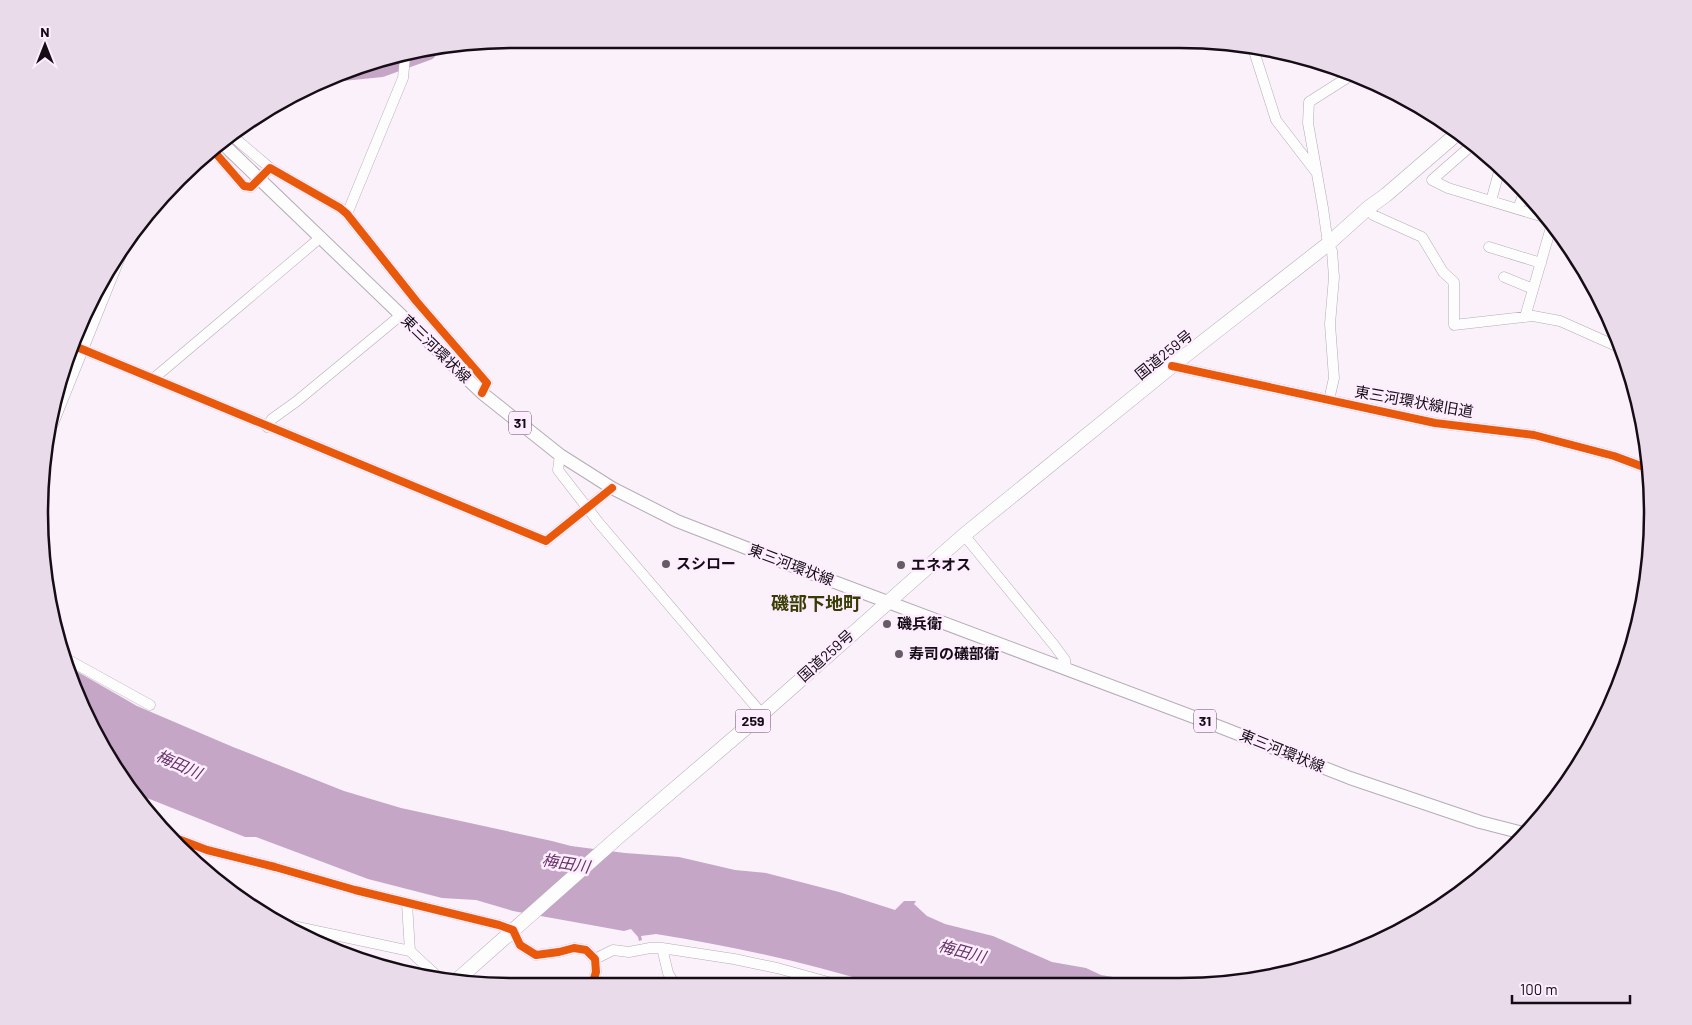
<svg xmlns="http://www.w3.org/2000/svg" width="1692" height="1025" font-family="Barlow,'Noto Sans JP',sans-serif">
  <rect width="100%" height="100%" fill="#faf1fa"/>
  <path fill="#c5a6c6" d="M64 664 137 706 233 747 344 791 401 808 552 841 571 846 625 853 679 857 735 870 766 873 839 892 895 910 904 901H916L914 904 927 916 945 924 993 936 1052 962 1086 968 1101 975 1162 985H879C806 962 731 946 656 934L641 936 642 940 639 941 638 937 631 929 624 931 513 911 476 900 442 898 368 879 256 837H245L132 792Z"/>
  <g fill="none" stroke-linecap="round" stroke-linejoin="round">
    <path stroke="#c5a6c6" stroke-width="14" d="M342 74 382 70 429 53"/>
    <g stroke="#b5acb5" stroke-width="11">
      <path id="minor" d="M1253 48 1276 120 1316 172
        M230 134 270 168
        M1473 144 1432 180 1448 188 1547 218
        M212 149 244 186 251 187 270 168 340 208 347 214 417 302 487 383 482 393
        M1491 201 1499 172
        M1368 208 1373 215 1422 237 1443 272 1454 282V325L1533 316 1560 321 1623 349
        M1518 209 1525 190
        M347 214 403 78 405 57
        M1489 247 1541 263
        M1575 262 1577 256
        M1504 277 1533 289
        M1525 317 1552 224
        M72 345 546 541 612 488
        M1172 366 1435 423 1534 435 1614 456 1649 469
        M153 379 321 237
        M1329 400 1334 378 1330 324 1334 277 1332 251 1328 244 1323 208 1308 123 1309 102 1353 74
        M53 424 127 240
        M267 427 272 419 297 401 401 315
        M560 455 558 470 599 523 762 714
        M964 535 1054 645 1065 660 1066 668
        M63 657 150 705
        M178 839 207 850 275 867 355 890 499 925 513 930 520 945 536 955 559 952 574 948 586 950 595 959 596 972 592 985
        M407 904 410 951
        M288 925 410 951 437 976
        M662 948 668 973 675 985
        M595 959 613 950 629 952 650 948H662L734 959 777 968 839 985"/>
    </g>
    <g stroke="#b5acb5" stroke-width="14">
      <path id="major" d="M220 141 482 393 560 455 612 488 677 521 808 572 1215 725 1350 778 1480 822 1523 833"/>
    </g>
    <g stroke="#b5acb5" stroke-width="15">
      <path id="highway" d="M457 980 616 839 762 714 964 535 1172 366 1328 244 1368 208 1386 195 1459 132"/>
    </g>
    <use href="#minor" stroke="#fefdfe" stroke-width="10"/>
    <use href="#major" stroke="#fefdfe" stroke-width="12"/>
    <use href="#highway" stroke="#fefdfe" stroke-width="14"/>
    <g stroke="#fdedfe" stroke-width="11">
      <path id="cycleway" d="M212 149 244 186 251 187 270 168 340 208 347 214 417 302 487 383 482 393
        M72 345 546 541 612 488
        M1172 366 1435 423 1534 435 1614 456 1649 469
        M178 839 207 850 275 867 355 890 499 925 513 930 520 945 536 955 559 952 574 948 586 950 595 959 596 972 592 985"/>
    </g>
    <use href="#cycleway" stroke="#e8590c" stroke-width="8"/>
  </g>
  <g fill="#655c66" stroke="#fdedfe" stroke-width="2">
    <circle cx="666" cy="564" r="5"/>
    <circle cx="901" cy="565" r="5"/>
    <circle cx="887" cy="624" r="5"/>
    <circle cx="899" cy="654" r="5"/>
  </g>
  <g text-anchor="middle" stroke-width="5" stroke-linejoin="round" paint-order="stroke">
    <g fill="#fdedfe" stroke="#5b505c" stroke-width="1">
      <rect x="509" y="411.5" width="22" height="23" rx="4"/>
      <rect x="735.5" y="709.5" width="35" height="23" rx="4"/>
      <rect x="1194" y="709.5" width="22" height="23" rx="4"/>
    </g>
    <g font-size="14" font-weight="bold" fill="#150c16">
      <text x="520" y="428">31</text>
      <text x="753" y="726">259</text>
      <text x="1205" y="726">31</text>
    </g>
    <g font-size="15" fill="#150c16" stroke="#fdedfe">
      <text transform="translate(436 349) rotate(44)" y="5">東三河環状線</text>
      <text transform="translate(1164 355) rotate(-39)" y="5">国道259号</text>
      <text transform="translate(1414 402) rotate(10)" y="5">東三河環状線旧道</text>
      <text transform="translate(791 565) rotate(21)" y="5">東三河環状線</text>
      <text transform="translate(826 656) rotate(-42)" y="5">国道259号</text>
      <text transform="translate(1282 751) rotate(22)" y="5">東三河環状線</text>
    </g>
    <g font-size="15" font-weight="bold" fill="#150c16" stroke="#fdedfe" text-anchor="start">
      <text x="676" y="569">スシロー</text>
      <text x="911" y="570">エネオス</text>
      <text x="897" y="629">磯兵衛</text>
      <text x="909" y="659">寿司の礒部衛</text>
    </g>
    <g font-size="16" font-style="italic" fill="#673469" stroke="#fdedfe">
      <text transform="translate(179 764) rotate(24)" y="6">梅田川</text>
      <text transform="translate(566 863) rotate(9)" y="6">梅田川</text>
      <text transform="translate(962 951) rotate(15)" y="6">梅田川</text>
    </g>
    <g font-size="18" font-weight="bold" fill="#373d00" stroke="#fdedfe">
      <text x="816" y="610">磯部下地町</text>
    </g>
  </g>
  <path d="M0 0H1692V1025H0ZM513 48H1179A465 465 0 0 1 1644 513V513A465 465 0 0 1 1179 978H513A465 465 0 0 1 48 513V513A465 465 0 0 1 513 48Z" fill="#eadbeb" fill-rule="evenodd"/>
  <path fill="none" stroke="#150c16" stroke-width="2.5" d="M513 48H1179A465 465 0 0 1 1644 513V513A465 465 0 0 1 1179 978H513A465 465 0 0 1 48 513V513A465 465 0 0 1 513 48Z"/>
  <g transform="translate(45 45)" stroke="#fdedfe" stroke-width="4" paint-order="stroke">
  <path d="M0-4L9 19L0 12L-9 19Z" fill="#150c16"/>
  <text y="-8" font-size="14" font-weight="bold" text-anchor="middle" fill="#150c16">N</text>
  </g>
  <path d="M1512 995v8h118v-8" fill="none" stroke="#150c16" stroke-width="2.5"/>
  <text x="1520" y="995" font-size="15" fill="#150c16" stroke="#fdedfe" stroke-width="4" paint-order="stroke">100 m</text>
</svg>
